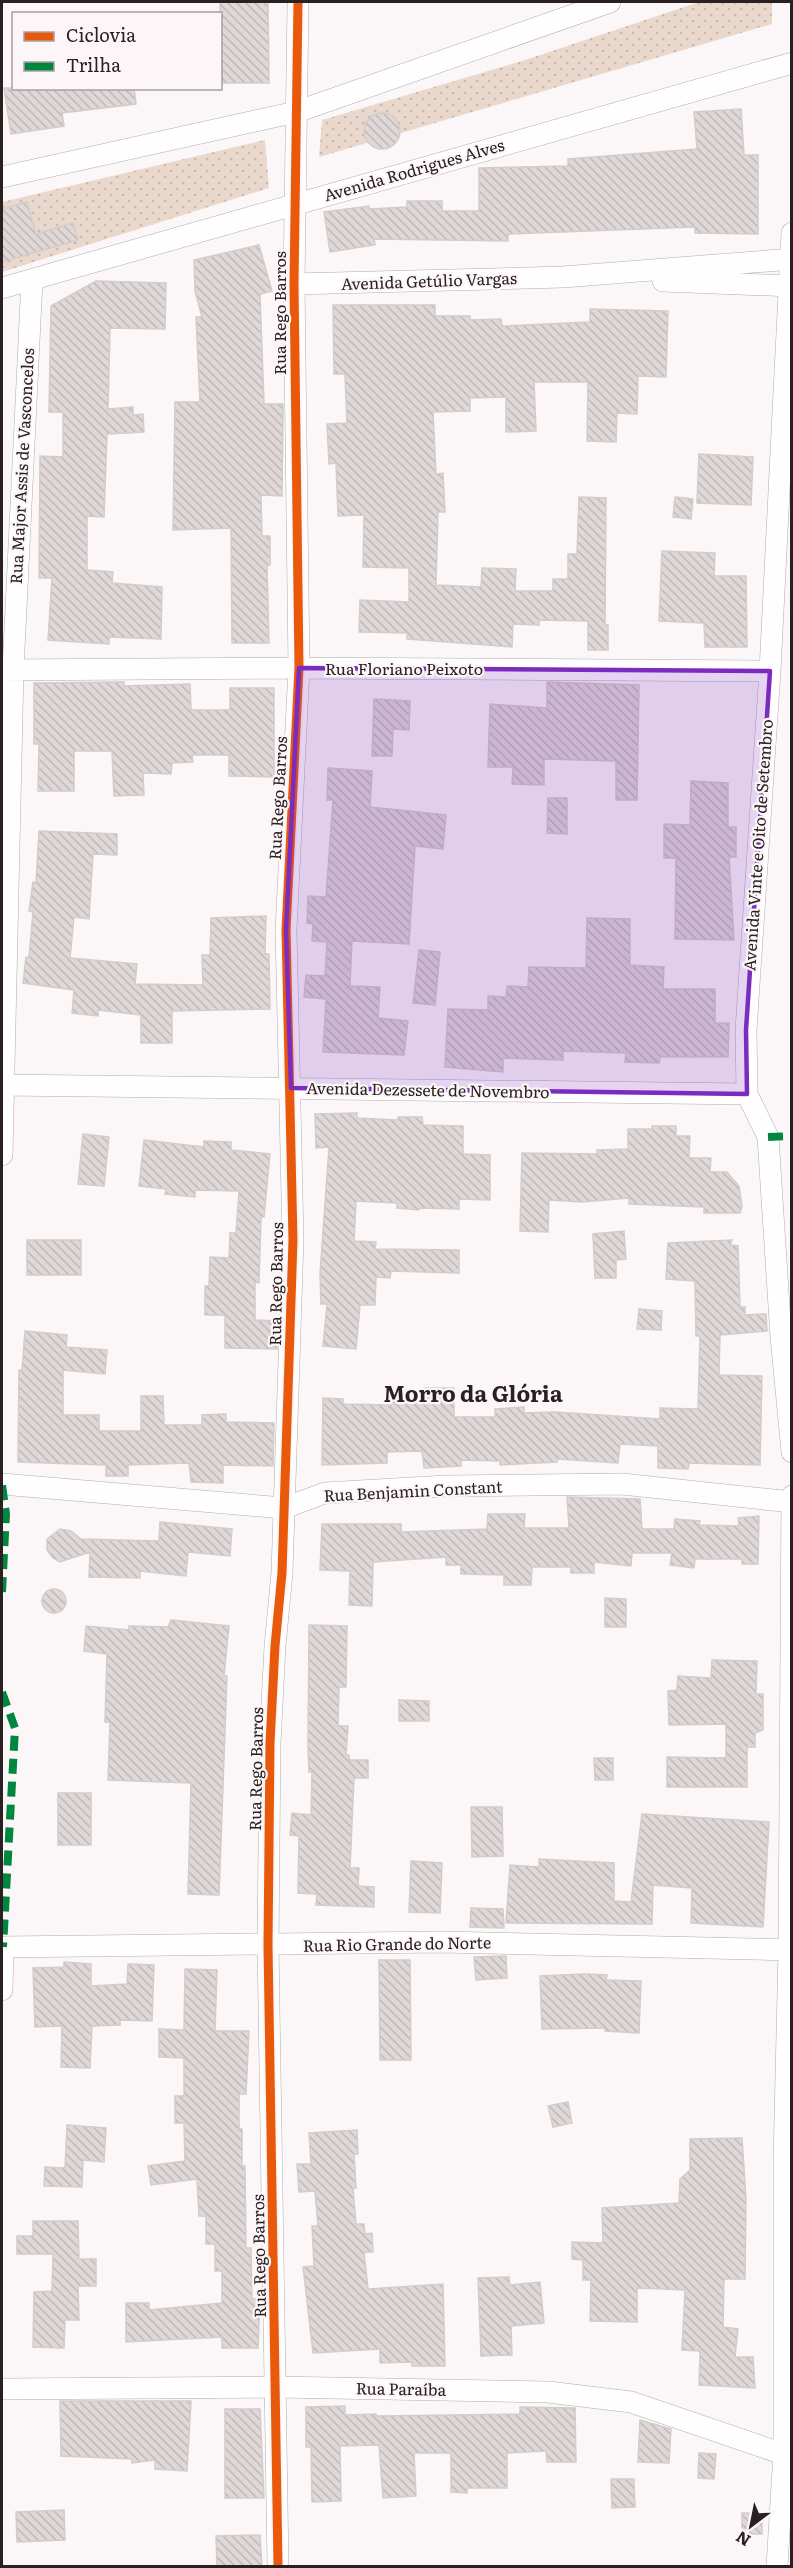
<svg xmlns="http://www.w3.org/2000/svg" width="793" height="2568" font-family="Literata,serif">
  <defs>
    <pattern id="park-dots" width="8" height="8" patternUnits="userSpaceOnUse" patternTransform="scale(1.5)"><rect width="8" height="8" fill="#ebd8cd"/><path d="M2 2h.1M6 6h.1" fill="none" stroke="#cab9b0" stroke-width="1.8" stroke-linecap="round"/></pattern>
    <pattern id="building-back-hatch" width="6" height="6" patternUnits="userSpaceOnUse" patternTransform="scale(1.5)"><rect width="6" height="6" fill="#dfd8d7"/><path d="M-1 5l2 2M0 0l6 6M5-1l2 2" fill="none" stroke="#c0b9b8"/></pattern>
  </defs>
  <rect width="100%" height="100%" fill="#fbf7f9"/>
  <path fill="url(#park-dots)" d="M699 2H772V24L319 157 322 120 525 60Z
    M265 140 269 188 2 272V202Z"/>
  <path fill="url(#building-back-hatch)" stroke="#d2cccb" stroke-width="1.5" d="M220 2H268L269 83H220Z
    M4 88H134L136 104 62 113 64 126 11 134Z
    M741 109 744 155H758V234L695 233V227L508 234V241L374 239 375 245 330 252 324 212 369 206V209L407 207V201H442V211H479V168L568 166V159L697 149 694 112Z
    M364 131a18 18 0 1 1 36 0a18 18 0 1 1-36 0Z
    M27 202 36 234 73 223 78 240 2 262V209Z
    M259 245 272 291 260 294 264 404H283L282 496 261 495 262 536H270V565H267L269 643H232L231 528 173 530 175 402H200L196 317H202L195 291 194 260Z
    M96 281 166 283 165 329 110 328 108 409 133 407V415L143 414 144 432 107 434 104 517 87 516V570L113 572 112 583 162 587 161 639 109 637V644L48 640 52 578H39L40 456 63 457V412H49L51 306Z
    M333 305H435V316H470V320L501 319 502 326 590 322V309L668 311 666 377 638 376 637 414 617 413 616 442 587 441 588 382H534L536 431 506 432V397L470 398V411L433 412 436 474 443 473 445 512H438L436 585 481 587 482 568 516 569 515 591H553V579H568V554H577L579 497 606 498 605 625H608V650H588V621L539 620V625L513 624 512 647 407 639V633L359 632 360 600 409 602V568L363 567 364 515 338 516 336 463 329 464 327 424 347 423 345 374H334Z
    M699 454 753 457 751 505 697 503Z
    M675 497 693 499 691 519 673 517Z
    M662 551 715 553 714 576H746L747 647H705L704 623 659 621Z
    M124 682V686L190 684 191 710H230V688H274V777L229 776V755H192L193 762 172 763 171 774 143 773 144 795 114 796 112 751H74V791H38L39 744H34V683Z
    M547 682 639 685 637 800H616V761L544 759V785L512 784 513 767H488L490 704 547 708Z
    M374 699 410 701 409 730 393 729 392 756H372Z
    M328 768 372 771 370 807 446 815 443 849 415 846 409 944 352 941 350 986 380 987 378 1018 408 1021 404 1055 323 1052 326 999 304 997 306 975 325 976 327 942 312 941 313 924 307 923 308 896 326 897 333 800H327Z
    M691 781 728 783V827H736V857H729L734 940 675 939 676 858H664V824L690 825Z
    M548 798H567V834L547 833Z
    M39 831 117 834V855L93 854 89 919 74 917 70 958 137 964 135 984 203 985 202 955H210L211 918 266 916 265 954H269L270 1009 172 1011V1043H141V1015L98 1010V1016L72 1013 74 990 23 983 26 957H29L33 912 29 911 33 882 36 883Z
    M587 918 630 919V965L664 967 663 989H715V1023H729L728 1057H660L659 1063 625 1062 626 1053 563 1051V1060L503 1058V1072L445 1067 448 1009 488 1010V996L506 997 507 986 528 987 529 967 586 968Z
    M419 950 440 952 435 1005 413 1003Z
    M357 1113V1118L398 1120V1117H422L423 1125 463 1126V1154L490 1155V1200L459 1199V1209L419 1208V1210L397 1208V1203L356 1201 354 1241 376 1242 375 1249 459 1250V1273L391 1271 390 1278 376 1277 375 1305H360L356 1349 323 1346 327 1304H321L320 1274 329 1147 316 1148 315 1114Z
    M652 1126H676V1136H690L689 1158H711L710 1172H727L739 1186 742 1206 740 1213H704V1207L629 1204V1198L582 1202 549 1200 548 1232 520 1231 522 1153 597 1154V1150L628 1149V1129H652Z
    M83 1134 109 1137 104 1186 78 1184Z
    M144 1140 204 1147V1141L231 1142V1150L270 1154 264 1217H261L259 1283 255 1282V1320L278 1321 277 1349 225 1348V1315H205V1286H209L210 1257 229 1258 230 1233H236L239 1191 195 1190V1197L165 1194 166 1189 139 1186Z
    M624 1231 626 1259 616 1260V1278H595L593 1234Z
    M27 1240H81V1275H27Z
    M732 1240 730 1245 738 1246 740 1307H745V1315L766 1314 767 1331 720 1335 719 1375 762 1376 760 1465 689 1463 688 1469 658 1468V1446L620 1444 618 1463 557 1459V1462L500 1465V1461L461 1460V1466L424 1468 422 1451 387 1452V1463L322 1465 323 1398 343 1399V1404L391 1405V1400H424V1388H454V1417H495V1409L524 1407V1413L555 1412 660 1419V1408L698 1409 700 1336H696L695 1281 666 1279 668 1243Z
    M639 1309 662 1311 661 1330 637 1329Z
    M25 1331 67 1335 66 1347 107 1350 105 1374 63 1370V1415H99V1431H141V1396H163L164 1425H202V1415L226 1414V1422L274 1423 273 1466 223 1465V1483L191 1482 189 1463 128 1465V1476H106V1465L18 1462 19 1370H22Z
    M567 1497 640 1499 642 1529H674L675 1519 700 1521 699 1525 739 1526 738 1518 759 1516 758 1564H742V1559H695L694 1568 670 1565 672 1553H632L631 1566 594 1562V1573H571V1567H532L531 1585H504V1575L461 1574V1565H446V1557L373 1562 372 1606 349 1605 350 1571 320 1570 322 1524H401V1532L487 1529 488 1514H525L524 1528H569Z
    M160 1522 232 1529 230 1556 188 1552 186 1576 140 1571V1578L89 1577 90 1552 60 1562 53 1558 47 1550V1539L60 1529 71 1531 81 1539 159 1541Z
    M42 1601a12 12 0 1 1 24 0a12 12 0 1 1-24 0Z
    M605 1598 626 1599V1627H605Z
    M171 1620 229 1626 224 1676H227L219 1895 188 1894 191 1783 108 1780 110 1722H105L107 1654 84 1651 86 1626 129 1630V1626L168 1627Z
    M309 1625 347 1626 346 1687H339L338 1726H348L346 1755H349V1760H368V1778H354L350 1868H359L358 1886 374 1887V1907L316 1905 317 1894 298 1893 299 1836 290 1835 292 1813 311 1815 312 1772H309L308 1747Z
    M712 1660 757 1661 756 1694H763V1730L755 1733V1747H747V1787H667V1757L726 1758V1724L669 1725 668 1691 677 1690 678 1676 711 1678Z
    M399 1700 429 1701V1721H399Z
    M594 1758H613V1780H595Z
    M58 1793H91V1845H58Z
    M471 1807H502L503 1856 472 1857Z
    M642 1814 769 1822 763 1927 691 1923 692 1888 653 1885 652 1924 506 1923 510 1865 539 1867V1859L614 1863V1901L631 1902Z
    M411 1861 442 1863 440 1913 409 1912Z
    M471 1908 503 1909 504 1928 470 1927Z
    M506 1956 507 1978 476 1980 474 1957Z
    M379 1960H410L411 2060H380Z
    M64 1962 91 1964V1986L127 1984 128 1964 154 1965 152 2021 120 2020V2025L92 2026 90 2068 61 2067 62 2026 35 2027 33 1968 64 1967Z
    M185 1969 217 1970 215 2031H249L246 2094H239V2129H242V2166H245L246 2248H251L252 2299H260L258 2348H222V2337L126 2342V2303H149V2310L222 2303V2271H215V2244H206V2216H199L197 2179 151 2185 148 2166 185 2161 184 2123H175V2096H184V2058L159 2057V2029L184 2030Z
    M586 1974 607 1975 606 1980 641 1981 639 2033 605 2031V2028L542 2029 540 1976Z
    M568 2102 572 2123 553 2127 548 2106Z
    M67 2125 106 2128 104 2162 83 2160 82 2187 44 2186 45 2167 65 2168Z
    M357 2130 358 2154H354L356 2188H353L356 2224H364L365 2234 372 2233 373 2252H364L368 2289 443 2284 445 2366H412V2362L380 2363V2349L313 2353 303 2267 314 2266 312 2226H318L315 2191 299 2192 297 2164H311L309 2133Z
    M742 2138 746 2199 745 2279H724L723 2327 738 2329 735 2357H753L755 2388 699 2385 700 2351 682 2350 685 2290 637 2288V2322L590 2321 591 2280H583V2260L572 2259V2242L603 2243 602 2208 679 2203 680 2179 690 2170V2139Z
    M33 2221H78L79 2259H96V2286H78L79 2320H65L64 2348 33 2347 34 2292 52 2291 53 2254H17V2236H33Z
    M509 2277 510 2285 540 2282 544 2323 511 2326 512 2355 481 2356 478 2278Z
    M60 2401H191L187 2471 155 2469V2460L132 2463V2459L61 2456Z
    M345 2406V2415L376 2414 377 2416 520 2414V2407L575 2408 576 2462H547L546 2451 507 2453V2488H467V2493L451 2492V2453H414L416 2496 383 2498 379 2445 340 2446 341 2501 312 2502 311 2447H306V2407Z
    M225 2409H260L264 2498H225Z
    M640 2420 671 2429 669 2463 638 2462Z
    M699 2453 716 2454 714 2479 698 2478Z
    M611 2479H634L635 2507 612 2508Z
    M64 2510 65 2540 17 2542 16 2512Z
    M742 2513H762V2534H742Z
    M260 2535 262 2566H217L216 2536Z"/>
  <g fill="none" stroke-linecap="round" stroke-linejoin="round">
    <g stroke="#b2abad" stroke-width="22">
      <path id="minor" d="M2 177 296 112 610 2
        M792 233 770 671 746 1030 747 1094 768 1137 781 1337 792 1452
        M663 281 792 286
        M294 284 563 277 792 259
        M2 288 792 63
        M2 670 299 668 770 671
        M2 1085 747 1094
        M2 1155 13 670 32 280
        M2 1484 284 1508 325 1493 446 1486 622 1484 792 1502
        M2 1990 3 1947 441 1942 792 1950
        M2 2389 276 2387 548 2392 631 2402 792 2457
        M278 2566 268 1945 270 1743 275 1646 282 1573 293 1240 286 930 299 668 294 284 298 2
        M777 2566 784 2453V2161L789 1950 792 1496"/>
    </g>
    <use href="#minor" stroke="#fefefe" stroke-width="21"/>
    <path stroke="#00873e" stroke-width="8" stroke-dasharray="15 8" stroke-linecap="butt" d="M768 1137 792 1136
      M2 1592 6 1514 2 1485
      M2 1692 15 1728 3 1947"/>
    <g stroke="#fcf6f8" stroke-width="13">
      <path id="cycleway" d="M278 2566 268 1945 270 1743 275 1646 282 1573 293 1240 286 930 299 668 294 284 298 2"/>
    </g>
    <use href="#cycleway" stroke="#e8590c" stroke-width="9"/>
  </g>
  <path fill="#7b2cbf" fill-opacity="0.2" stroke="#7b2cbf" stroke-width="4.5" stroke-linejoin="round" d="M299 668 770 671 746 1030 747 1094 291 1088 286 930Z"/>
  <g text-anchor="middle" stroke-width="4.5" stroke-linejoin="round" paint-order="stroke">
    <g font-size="16" fill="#2a2022" stroke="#fcf6f8">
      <text transform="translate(414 170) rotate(-16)" y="6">Avenida Rodrigues Alves</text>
      <text transform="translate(429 281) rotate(-2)" y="6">Avenida Getúlio Vargas</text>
      <text transform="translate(280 313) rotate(-90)" y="6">Rua Rego Barros</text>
      <text transform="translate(22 466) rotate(-87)" y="6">Rua Major Assis de Vasconcelos</text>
      <text x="404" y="675">Rua Floriano Peixoto</text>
      <text transform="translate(278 798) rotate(-87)" y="6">Rua Rego Barros</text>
      <text transform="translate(758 845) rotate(-86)" y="6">Avenida Vinte e Oito de Setembro</text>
      <text transform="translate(428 1090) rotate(1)" y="6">Avenida Dezessete de Novembro</text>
      <text transform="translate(276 1284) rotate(-89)" y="6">Rua Rego Barros</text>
      <text transform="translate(413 1491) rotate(-3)" y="6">Rua Benjamin Constant</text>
      <text transform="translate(256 1769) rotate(-89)" y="6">Rua Rego Barros</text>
      <text transform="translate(397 1944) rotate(-1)" y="6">Rua Rio Grande do Norte</text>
      <text transform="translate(259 2256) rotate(-91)" y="6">Rua Rego Barros</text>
      <text transform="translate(401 2389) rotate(1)" y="6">Rua Paraíba</text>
    </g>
    <g font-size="22" font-weight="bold" fill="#2a2022" stroke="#fcf6f8">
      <text x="473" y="1402">Morro da Glória</text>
    </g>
  </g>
  <rect width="793" height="2568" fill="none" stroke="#2a2022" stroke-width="6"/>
  <rect x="12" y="12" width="210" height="78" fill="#fcf6f8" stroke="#a8a0a2" stroke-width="1.5"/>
  <rect x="24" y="32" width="30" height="9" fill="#e8590c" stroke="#a8a0a2" stroke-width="1.5"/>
  <text x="66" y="42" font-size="18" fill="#2a2022">Ciclovia</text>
  <rect x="24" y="62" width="30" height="9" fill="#00873e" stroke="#a8a0a2" stroke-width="1.5"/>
  <text x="66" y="72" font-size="18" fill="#2a2022">Trilha</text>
  <g transform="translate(751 2526) rotate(212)" stroke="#fcf6f8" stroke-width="4.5" paint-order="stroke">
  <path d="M0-4.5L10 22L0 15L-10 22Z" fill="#2a2022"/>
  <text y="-9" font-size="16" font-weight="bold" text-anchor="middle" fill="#2a2022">N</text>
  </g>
</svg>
